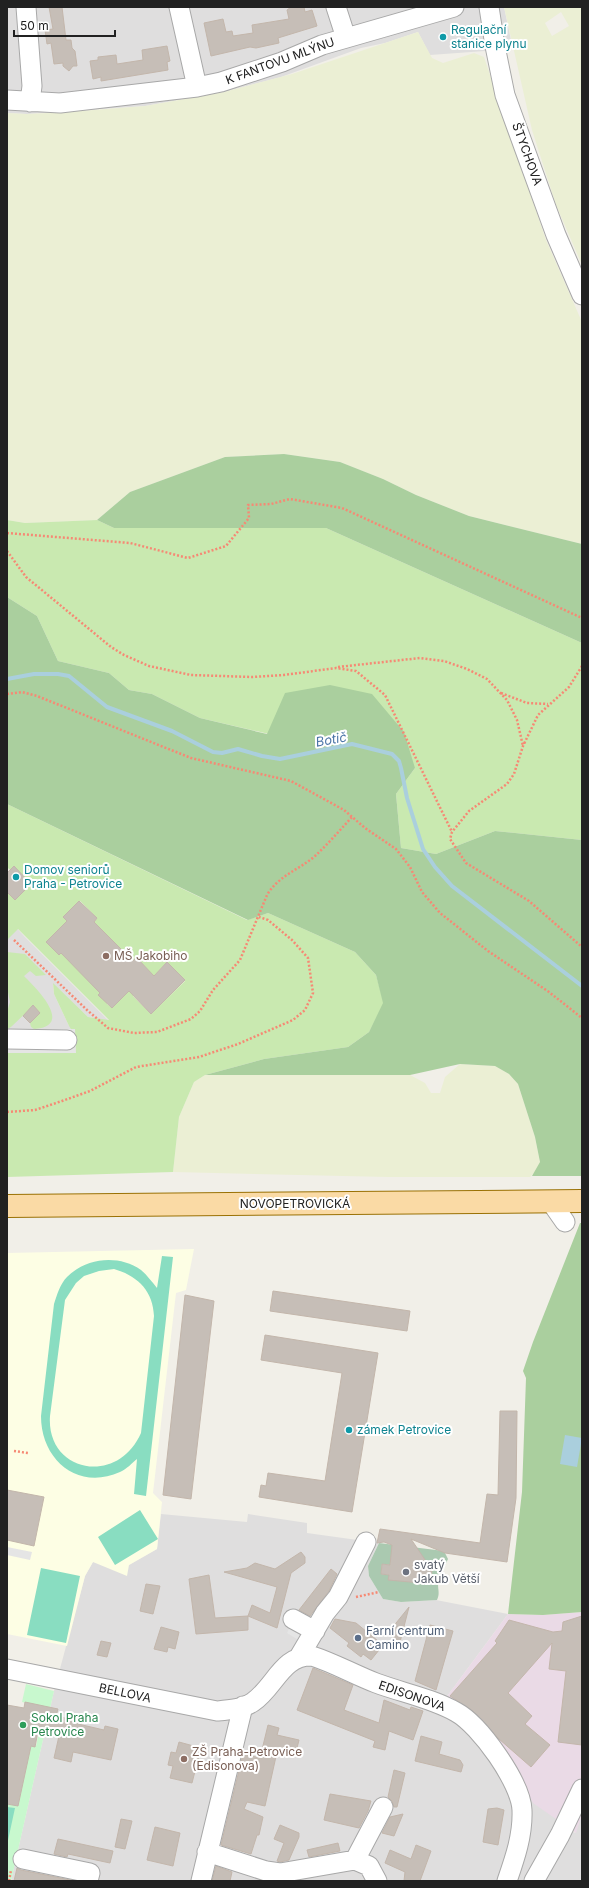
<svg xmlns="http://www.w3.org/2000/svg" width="589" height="1888" font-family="Inter,sans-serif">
  <rect width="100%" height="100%" fill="#f1efe8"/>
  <path fill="#dfdede" d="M7 7H504L512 45 485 51 430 55 418 32 385 43 361 48 281 77 224 92 145 106 27 114 7 113Z
    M15 926 25 937 109 1021 88 1017 53 984 54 994 69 1026 75 1029 7 1053V933Z
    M161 1514 247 1522 248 1514 307 1523V1533L379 1543 368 1566 369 1576 383 1599 401 1602 436 1600 508 1614 445 1699 575 1833 582 1815V1881H11L54 1691 85 1576 93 1562 129 1565 157 1549Z"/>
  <path fill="#eadae6" d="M582 1612V1815L576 1833 533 1803 500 1743 445 1699 508 1614 543 1615Z"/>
  <path fill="#fdfee4" d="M194 1249 186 1290 176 1293 153 1493 162 1502 157 1549 129 1565 127 1576 93 1562 85 1576 67 1646 7 1634V1253Z"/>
  <path fill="#ebefd4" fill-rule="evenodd" d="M504 7H582V265L556 205 532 130ZM561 12 569 26 552 36 545 23Z
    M418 32 432 58 443 63 474 53 484 57 546 240 582 322V544L469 516 416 495 383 479 340 462 284 454 225 457 130 492 97 520 25 523 7 520V113L27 114 68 112 145 106 224 92 292 74Z
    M460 1064 495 1066 509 1074 518 1084 535 1137 540 1162 536 1171 530 1177H388L173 1172 179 1117 194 1082 205 1075H410L425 1083 431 1093H440L445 1077Z"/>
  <path fill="#c9e9b0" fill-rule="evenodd" d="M7 520 25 523 97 520 114 528H326L582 643V840L495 831 436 854 401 848 396 794 415 768 200 718 152 694 129 690 109 673 58 661 37 616 7 597Z
    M7 804 247 920 268 913 355 952 376 975 384 1003 369 1032 348 1047 264 1059 205 1075 194 1082 179 1117 173 1172 7 1177V1053H75V1029H71L69 1026 54 994 53 983 88 1017 109 1020 18 929 7 940V892L15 900 31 884 14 867 10 870 7 867ZM80 901 97 918 94 922 133 961 136 958 154 976 167 962 185 981 151 1014 133 996 137 991 129 983 117 995 121 999 112 1008 107 1004V961L81 935 59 955 55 951 53 945 51 947 46 942 72 925 63 917Z
    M7 952 25 954 46 975 36 976 30 971 24 976C36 988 75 1026 34 1029L31 1027 30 1023 40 1013 33 1006 11 1027 7 1029V1012L10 1002 7 987Z"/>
  <path fill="#aacf9e" d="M284 454 340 462 383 479 416 495 469 516 582 544V643L326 528H114L97 520 130 492 225 457Z
    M7 597 37 616 58 661 109 673 129 690 152 694 200 718 267 734 285 693 330 685 372 694 404 732 415 768 396 794 401 848 436 854 495 831 582 840V1176H532L540 1162 535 1137 518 1084 509 1074 495 1066 460 1064 410 1075H205L264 1059 348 1047 369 1032 383 1003 376 975 355 952 268 913 248 920 7 804Z
    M580 1223H582V1612L543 1615 508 1614 522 1492 526 1378 523 1371 533 1342Z"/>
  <path fill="#aac9b0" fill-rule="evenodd" d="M379 1543 444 1551 448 1559C444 1568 440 1573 438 1584 438 1590 440 1594 437 1600L401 1602 383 1599 369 1576 368 1566ZM391 1561 432 1569 431 1579H422L421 1583 389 1579V1575L381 1574 382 1564 390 1565Z"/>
  <path fill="#c8f8ce" d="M26 1684 54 1691 11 1881H7V1804L18 1806 31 1745 36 1746 44 1707 22 1702Z"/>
  <path fill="#89ddc1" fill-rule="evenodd" d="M162 1256 173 1257 146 1496 134 1494 137 1459C132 1463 127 1469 120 1472 78 1491 41 1460 41 1416L54 1304C57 1295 60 1284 67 1277 86 1258 118 1254 141 1270 147 1275 152 1282 157 1288ZM114 1269C138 1276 153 1291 154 1316L141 1433C117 1487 46 1472 50 1416L65 1300 76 1283 84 1276 99 1271Z
    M140 1510 158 1539 115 1565 98 1537Z
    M41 1568 80 1576 66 1643 27 1635Z
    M7 1807 15 1808 7 1845Z"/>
  <path fill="#e5e5e5" d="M7 1029H75L76 1053H7Z
    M7 1547 32 1552 30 1560 7 1555Z
    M291 1624 309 1635 305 1644 287 1633Z"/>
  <path fill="#aacfdd" d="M565 1435 582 1438 577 1467 560 1464Z"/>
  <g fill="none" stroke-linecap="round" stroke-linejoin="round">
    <path stroke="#aacfdd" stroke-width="4" d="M7 679 34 674H58L69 676 107 707 172 731 213 752 222 753 238 749 262 756 280 759 352 744 392 754 399 761 401 768 407 798 423 849 435 867 452 886 582 986"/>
  </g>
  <path fill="#c6beb7" stroke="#c3b6ab" d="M49 7H62L66 40H71L72 48 75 51 77 66H73L69 71 63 66V63L54 64 51 43 47 44 45 30 53 29Z
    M291 7H304L305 12 312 10 317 26 278 38 279 43 256 48 250 47 211 56 204 23 223 19 226 32 232 31 233 36 253 33 252 25 289 19 287 10Z
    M167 46 170 61 167 62 168 70 101 81V77L93 79 90 61 98 60V57L116 55 117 64 143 60 142 50Z
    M14 866 31 884 15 900 7 892V873Z
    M79 901 97 918 94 922 133 961 136 957 154 976 167 962 185 980 151 1014 129 991 112 1008 98 995 100 993 61 953 59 955 46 942 67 921 63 917Z
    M33 1005 40 1013 30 1023 23 1016Z
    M273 1291 410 1311 407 1331 270 1311Z
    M185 1295 214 1301 191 1499 163 1495Z
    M265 1335 378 1353 352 1512 259 1497 261 1485 266 1486 268 1473 325 1481 342 1373 261 1360Z
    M500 1411H517L516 1498 507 1562 445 1553 411 1539 432 1570 431 1580 422 1579 421 1583 388 1580 389 1575 381 1574 382 1564 390 1565 392 1545 384 1542 377 1543 380 1529 480 1543 487 1494 498 1495Z
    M7 1490 44 1497 34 1546 7 1540Z
    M301 1552 305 1557V1563L291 1573 277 1628 248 1616 252 1605 270 1613 277 1587 224 1572 247 1568 255 1563 275 1569Z
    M331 1569 337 1574 329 1591 310 1616 299 1610Z
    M209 1575 215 1618 248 1616V1630L196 1634 189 1579Z
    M146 1584 160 1586 153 1614 140 1611Z
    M409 1607 400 1642 388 1633Z
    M582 1616V1745L558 1742 566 1671 549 1669 552 1643 508 1693 532 1716 525 1724 550 1745 531 1767 499 1739 473 1711 450 1696 497 1643 495 1641 509 1620 553 1632 562 1631 563 1622Z
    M335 1619 356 1623 383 1645 371 1660 363 1654 361 1657 347 1646 349 1643 330 1628Z
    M430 1625 453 1631 436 1690 415 1681Z
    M161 1627 179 1632 175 1649 168 1647 167 1652 154 1649Z
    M101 1641 111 1643 107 1657 97 1655Z
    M313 1668 353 1685 344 1710 379 1723 384 1700 410 1710 411 1707 423 1711 413 1740 389 1731 385 1750 373 1747 375 1741 297 1710Z
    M25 1702 58 1709 56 1716 78 1721V1724L104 1730 105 1726 118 1729 111 1760 73 1752 71 1762 54 1758 59 1736 38 1731 35 1747 31 1746 18 1806 7 1804V1705L24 1708Z
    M268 1725 279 1728 277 1735 299 1740 295 1756 277 1752 265 1806 247 1802 244 1809 263 1817 259 1835H257L251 1854 221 1845 243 1754 260 1758Z
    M421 1736 442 1742 439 1754 460 1760 463 1765 461 1772 415 1761Z
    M179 1742 201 1748 192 1783 170 1778 173 1766 168 1765 171 1752 176 1753Z
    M394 1770 405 1773 397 1807H394L392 1801 388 1797Z
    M330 1794 371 1801 368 1811 359 1828 324 1820Z
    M497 1808 504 1810 498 1845 483 1842 488 1809Z
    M403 1814 394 1836 382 1833 390 1817Z
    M121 1819 132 1821 125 1849 115 1847Z
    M280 1825 299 1833V1837L289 1860 280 1862 277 1861 284 1843 274 1839Z
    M155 1827 180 1833 173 1866 147 1860Z
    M58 1839 113 1851 110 1863 68 1854 67 1857 54 1854Z
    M338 1843 340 1851 309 1857 307 1850Z
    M416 1845 431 1851 420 1881H404L405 1872 385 1863 390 1850 411 1859Z
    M216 1866 232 1872 230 1881H212Z
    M17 1868 21 1870 75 1881H14Z"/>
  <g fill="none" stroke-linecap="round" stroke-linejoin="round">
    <g stroke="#a8a8a8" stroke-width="21">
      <path id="minor" d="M26 7 32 86 30 102
        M179 7 197 87
        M336 7 346 38
        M489 7 495 46 505 95 556 235 582 295
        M7 100 60 103 197 87 221 82 282 62 322 45 454 7
        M7 1039 67 1040
        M551 1202 565 1222
        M293 1619 315 1631
        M299 1657 325 1613 338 1597 366 1542
        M7 1669 217 1711C229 1710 243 1709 253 1702 275 1687 282 1655 312 1656 334 1663 355 1675 376 1683 403 1693 431 1698 456 1712 480 1725 521 1783 522 1810 523 1835 515 1858 507 1881
        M207 1852 266 1871 280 1873 355 1860 369 1866 377 1881
        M23 1859 90 1873 88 1881
        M355 1860 383 1807
        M201 1881 243 1706
        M534 1881 560 1835 582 1789"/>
    </g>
    <g stroke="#9a7104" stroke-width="24">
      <path id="major" d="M7 1206 582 1201"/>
    </g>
    <path stroke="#f68974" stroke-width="2.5" stroke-dasharray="2 2" stroke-linecap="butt" d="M7 533 130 543 188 558 226 546 249 518 248 505 271 504 290 499 342 508 582 618
      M7 551 26 577 111 647 124 655 149 666 191 675 252 677 284 675 336 668 356 671 385 695 452 832
      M582 666 569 687 538 715 523 746 514 774 507 784 469 811 452 832 450 839 466 863 529 901 582 947
      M338 667 420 658 444 661 467 669 487 679 507 700 517 720 523 746
      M501 693 527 703 548 704
      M7 694 22 692 37 696 191 758 291 781 344 810 365 828 396 849 410 867 422 892 440 913 488 951 549 992 582 1018
      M14 940 87 1010 108 1028 134 1033 157 1032 191 1019 200 1011 213 990 240 960 267 895C279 875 299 870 315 856 328 844 340 830 352 817
      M7 1112 35 1110 62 1101 90 1091 136 1067 199 1057 238 1044 293 1020 305 1010 313 993 308 958 292 940 268 920 259 917
      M14 1451 28 1453
      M356 1597 379 1592
      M9 1881 11 1870"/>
    <use href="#minor" stroke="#fff" stroke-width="19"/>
    <use href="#major" stroke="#fadaa5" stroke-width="22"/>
  </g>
  <g fill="#0f9aa8" stroke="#fff" stroke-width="1.5">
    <circle cx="443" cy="37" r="4"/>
    <circle cx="16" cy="877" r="4"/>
    <circle cx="349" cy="1430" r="4"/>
  </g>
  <g fill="#8d6e63" stroke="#fff" stroke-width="1.5">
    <circle cx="106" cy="956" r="4"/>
    <circle cx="184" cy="1759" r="4"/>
  </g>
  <circle fill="#6b7280" stroke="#fff" stroke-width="1.5" cx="406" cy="1572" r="4"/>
  <circle fill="#5c6f8a" stroke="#fff" stroke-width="1.5" cx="358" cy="1638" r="4"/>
  <circle fill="#2e9e5b" stroke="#fff" stroke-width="1.5" cx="23" cy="1725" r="4"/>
  <g text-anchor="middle" stroke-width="4" stroke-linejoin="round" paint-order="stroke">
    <g font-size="12" fill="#0d838f" stroke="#fff" text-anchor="start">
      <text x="451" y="34">Regulační<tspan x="451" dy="14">stanice plynu</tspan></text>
      <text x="24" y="874">Domov seniorů<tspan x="24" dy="14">Praha - Petrovice</tspan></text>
      <text x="357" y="1434">zámek Petrovice</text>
    </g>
    <g font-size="12" fill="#212121" stroke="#fff">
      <text transform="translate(280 61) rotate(-20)" y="4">K FANTOVU MLÝNU</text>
      <text transform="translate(527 154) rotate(70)" y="4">ŠTYCHOVA</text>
      <text x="295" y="1208">NOVOPETROVICKÁ</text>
      <text transform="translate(125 1693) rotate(12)" y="4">BELLOVA</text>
      <text transform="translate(412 1696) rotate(19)" y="4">EDISONOVA</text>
    </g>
    <g font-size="12" fill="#785e54" stroke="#fff" text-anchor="start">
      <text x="114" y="960">MŠ Jakobiho</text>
      <text x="192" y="1756">ZŠ Praha-Petrovice<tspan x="192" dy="14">(Edisonova)</tspan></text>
    </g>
    <g font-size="12" fill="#5b616d" stroke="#fff" text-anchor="start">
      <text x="414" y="1569">svatý<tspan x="414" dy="14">Jakub Větší</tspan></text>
    </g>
    <g font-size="12" fill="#4e5e75" stroke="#fff" text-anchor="start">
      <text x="366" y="1635">Farní centrum<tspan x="366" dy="14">Camino</tspan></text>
    </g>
    <g font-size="12" fill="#27864d" stroke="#fff" text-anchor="start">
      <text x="31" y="1722">Sokol Praha<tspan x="31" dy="14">Petrovice</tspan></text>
    </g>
    <g font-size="13" font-style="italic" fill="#4c75a7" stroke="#fff">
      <text transform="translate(331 739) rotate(-10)" y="5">Botič</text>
    </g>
  </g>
  <rect width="589" height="1888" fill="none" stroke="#212121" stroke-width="16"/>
  <path d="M14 30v6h101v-6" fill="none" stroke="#212121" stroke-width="2"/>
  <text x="20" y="30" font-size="12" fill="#212121" stroke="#ffffff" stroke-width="3" paint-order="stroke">50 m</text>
</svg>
